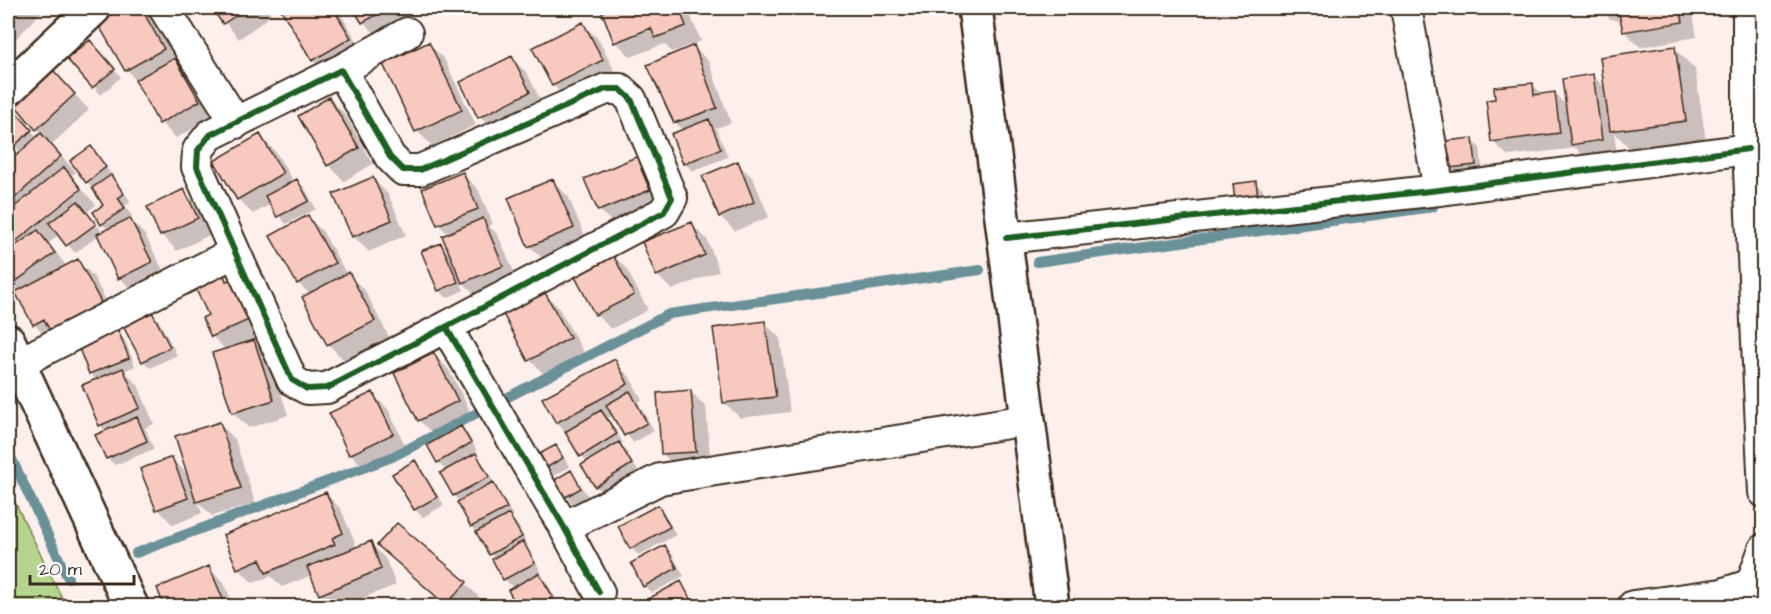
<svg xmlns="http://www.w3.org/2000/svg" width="1771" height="614" font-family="'Architects Daughter',sans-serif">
  <rect width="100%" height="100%" fill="#fdefec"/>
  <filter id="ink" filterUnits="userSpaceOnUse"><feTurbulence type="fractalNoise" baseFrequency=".0167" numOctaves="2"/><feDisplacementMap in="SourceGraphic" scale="12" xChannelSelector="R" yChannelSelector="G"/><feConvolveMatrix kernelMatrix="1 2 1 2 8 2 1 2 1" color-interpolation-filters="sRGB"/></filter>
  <g filter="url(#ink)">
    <path fill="#b5d58e" stroke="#788056" stroke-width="1.5" d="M8 488 66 606H8Z"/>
    <path fill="#0003" d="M8 8H45L13 42 8 37Z
      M127 8H142L152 17 214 117 176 138 161 123 99 23Z
      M213 8H267L272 15 239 39Z
      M282 8H337L365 54 329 76 313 60Z
      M355 8H418L421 13 379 38 364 22Z
      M616 8H687L701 41 692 45 709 62 731 123 716 128 728 157 692 171 685 163 683 131 675 122 690 45 672 52 664 44 631 57 616 42 604 13Z
      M1599 8H1692L1697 37 1640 47 1624 31 1623 22 1610 19Z
      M583 24 598 39 617 76 568 100 553 85Z
      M429 44 444 59 476 125 432 146 417 131Z
      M1674 48 1695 69 1706 141 1633 152 1614 132 1617 155 1587 160 1576 148 1508 156 1492 141 1497 100 1532 84 1543 95 1555 94 1567 106 1593 76 1606 89Z
      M98 49 121 77 101 95 69 59Z
      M511 58 527 73 544 107 495 132 480 117Z
      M68 87 89 110 51 145 76 172 71 176 96 205 87 212 103 233 109 230 102 224 105 205 87 182 90 148 98 156 131 202 125 206 132 216 129 218 145 235 167 278 135 293 120 278 99 235 75 253 59 234 49 243 67 267 78 261 93 276 117 321 50 340 34 324 22 301 8 287V253L19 245 8 233V153L13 160 21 153 8 139V117L14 112 38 138 42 134 16 105Z
      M329 99 345 114 373 164 344 181 329 165 300 116Z
      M260 136 275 151 294 182 297 181 305 188 316 209 286 224 271 204 253 214 238 199Z
      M1472 140 1480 148 1483 172 1458 175 1450 167Z
      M643 156 665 205 615 225 599 210Z
      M737 163 753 178 769 217 735 231 720 216Z
      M462 174 478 189 493 224 489 226 498 235 518 281 478 297 459 279 464 290 447 298 439 290 440 245 452 256 448 234 438 224 424 190Z
      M372 178 388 194 406 235 369 252 353 236Z
      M552 181 568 196 588 243 545 261 530 246Z
      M1255 183 1263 190 1265 205 1244 208Z
      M184 191 199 206 213 233 177 251 162 235 149 208Z
      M308 217 323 232 347 275 364 289 389 337 344 360 328 344 304 297 310 294 298 283Z
      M691 224 707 239 719 271 672 290 657 275Z
      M610 253 626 268 648 310 611 329 596 314Z
      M222 274 267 334 252 341 269 357 288 415 249 428 233 413 226 350 212 336 210 316Z
      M542 291 558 307 584 353 545 375 530 360Z
      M152 313 159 321 177 355 150 368 143 361Z
      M765 323 780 338 790 412 740 418 725 403Z
      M117 332 125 340 135 366 124 371 138 385 154 424 145 428 154 449 115 465 107 458V432L100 425 97 380 90 373Z
      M434 354 449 370 473 417 435 436 419 420 396 373Z
      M614 361 630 377 642 400 638 402 654 431 633 443 614 415 608 418 623 443 620 445 639 472 604 494 596 486 588 463 557 422 544 399Z
      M691 392 706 407 711 467 678 469 663 454Z
      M372 394 388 409 407 450 366 470 351 454 331 413Z
      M220 424 235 439 255 503 212 516 198 502 202 513 173 525 158 509 142 470 171 458 189 476Z
      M461 428 468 435 477 451 474 453 483 463 513 516 511 518 517 524 528 545 526 546 541 571 537 573 547 583 560 606H518L510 591 514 588 504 579 495 559 472 526 460 502 454 496 442 473 447 471 438 462Z
      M556 446 570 467 555 475 547 467Z
      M415 462 444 505 423 517 415 510 394 474Z
      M570 472 588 496 573 505 555 482Z
      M325 493 341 509 357 548 370 543 385 558 396 585 342 606H333L320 594 312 575 282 587 271 576 253 583 238 568Z
      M658 506 665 514 676 535 639 555 631 548Z
      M379 545 465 583 481 599 474 606H447Z
      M665 547 672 554 684 576 652 593 644 586Z
      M209 568 224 583 234 606H166L159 589Z
      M681 583 697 606H649L646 601Z"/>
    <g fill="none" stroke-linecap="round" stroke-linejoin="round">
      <path stroke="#6a9198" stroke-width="10" d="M1037 262 1433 207
        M8 451 68 578
        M136 553 392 457 669 314 980 270"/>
    </g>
    <path fill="#f8c9bf" stroke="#3b2a1e" stroke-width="1.5" d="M124 8H141L164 49 125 71 97 22Z
      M211 8H247L223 24Z
      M280 8H333L351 38 312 61Z
      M353 8H389L362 23Z
      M612 8H679L686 26 655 38 651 28 614 43 602 12Z
      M1618 8H1680L1683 22 1623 32Z
      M583 22 603 60 552 86 532 48Z
      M90 40 115 69 92 88 67 59Z
      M429 42 462 110 415 132 383 64Z
      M694 45 717 108 674 123 647 65Z
      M1675 46 1686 121 1610 131 1600 57Z
      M512 56 530 92 478 118 460 82Z
      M175 58 200 101 159 124 135 80Z
      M53 70 75 94 36 130 14 104Z
      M1593 74 1602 140 1571 145 1562 79Z
      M1533 83 1534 95 1555 92 1560 133 1491 142 1486 100 1495 99 1494 87Z
      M329 97 359 148 327 166 298 116Z
      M14 110 32 130 13 147 8 141V115Z
      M709 119 721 149 683 164 671 134Z
      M41 133 61 156 8 204V163Z
      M260 134 283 173 237 200 214 161Z
      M1473 138 1476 165 1449 168 1445 141Z
      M91 146 106 167 86 183 70 161Z
      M643 154 648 166 641 169 650 190 598 211 584 179Z
      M738 161 754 202 719 217 702 176Z
      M64 167 81 189 14 243 8 234V212Z
      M463 172 478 209 437 225 422 189Z
      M111 175 124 194 118 198 125 208 101 225 93 212 103 205 92 188Z
      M373 177 392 220 352 237 333 194Z
      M297 179 309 201 277 217 265 196Z
      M553 179 574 228 528 247 508 198Z
      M1256 181 1258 198 1235 201 1233 184Z
      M184 189 198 218 160 236 147 207Z
      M78 201 96 224 66 246 49 223Z
      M308 215 335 263 297 284 270 236Z
      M130 218 152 262 118 279 97 234Z
      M483 218 503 266 462 283 442 236Z
      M692 222 705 255 656 276 642 242Z
      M38 230 55 253 8 287V251Z
      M441 243 458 282 438 291 421 251Z
      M611 251 634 295 595 315 572 271Z
      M78 259 103 306 51 333 44 319 33 325 15 292Z
      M223 272 226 281 235 278 253 318 211 337 202 318 208 315 194 285Z
      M349 272 375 321 327 345 302 297Z
      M543 289 570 338 528 361 502 312Z
      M152 312 170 347 142 362 123 326Z
      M765 321 776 397 723 403 713 328Z
      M118 330 129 358 89 374 78 346Z
      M254 340 274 400 232 413 212 353Z
      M434 353 458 401 418 421 394 373Z
      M615 359 628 384 556 423 542 398Z
      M123 368 140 408 99 426 82 385Z
      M691 390 696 452 661 454 657 393Z
      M630 391 647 423 624 436 606 405Z
      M373 392 393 434 349 455 329 413Z
      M601 410 617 434 580 457 565 432Z
      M137 417 147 441 106 459 95 435Z
      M220 422 241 488 196 502 175 436Z
      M461 426 471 443 437 463 427 445Z
      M619 442 632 464 595 487 581 465Z
      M556 445 563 458 546 468 539 454Z
      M476 453 489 477 453 496 440 473Z
      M172 457 188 498 156 510 140 469Z
      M415 460 437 497 414 510 392 474Z
      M571 470 581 488 564 498 553 481Z
      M493 482 507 508 471 527 457 502Z
      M326 492 343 533 332 538 335 544 266 573 260 559 237 569 223 535Z
      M658 505 670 527 630 549 618 526Z
      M509 514 522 537 489 555 476 532Z
      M397 523 467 582 446 605 377 545Z
      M371 541 381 569 319 595 307 567Z
      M523 541 535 563 503 580 492 559Z
      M665 545 677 568 643 587 631 563Z
      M209 566 225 604 220 606H164L157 588Z
      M539 573 553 597 536 606H517L508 590Z
      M681 581 694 606H647L644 601Z"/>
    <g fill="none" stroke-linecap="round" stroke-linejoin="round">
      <g stroke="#3b2a1e" stroke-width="34">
        <path id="street" d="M164 8 236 123
          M1406 8 1439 190
          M1748 8V149L1764 492
          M341 70 407 33
          M1006 238 1439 190 1748 149
          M446 327 327 388 307 389 292 380 197 167 198 150 210 135 341 70 390 157 403 170H420L606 89H620L631 99 672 198 664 212 446 327 564 527 599 592
          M19 363 235 252
          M564 527 660 479 1027 420
          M1745 601 1764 549
          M1633 606 1722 594 1749 585 1764 584"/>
      </g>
      <g stroke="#3b2a1e" stroke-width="38">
        <path id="secondary" d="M975 8 1052 606
          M8 89 94 8
          M8 341 131 606"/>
      </g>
      <use href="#street" stroke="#fff" stroke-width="30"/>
      <use href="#secondary" stroke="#fff" stroke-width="33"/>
      <g stroke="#fff" stroke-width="10">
        <path id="cycleway" d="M1006 238 1439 190 1748 149
          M446 327 327 388 307 389 292 380 197 167 198 150 210 135 341 70 390 157 403 170H420L606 89H620L631 99 672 198 664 212 446 327 564 527 599 592"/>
      </g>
      <use href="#cycleway" stroke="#1b5e20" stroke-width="6"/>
    </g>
  </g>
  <rect width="1771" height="614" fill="none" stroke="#fff" stroke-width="30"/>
  <rect x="15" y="15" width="1741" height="584" fill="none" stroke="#3b2a1e" stroke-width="2" filter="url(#ink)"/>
  <path d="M30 575v9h104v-9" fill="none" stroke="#3b2a1e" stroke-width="3"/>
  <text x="39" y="575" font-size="18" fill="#3b2a1e" stroke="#ffffff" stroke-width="4.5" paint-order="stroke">20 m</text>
</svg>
